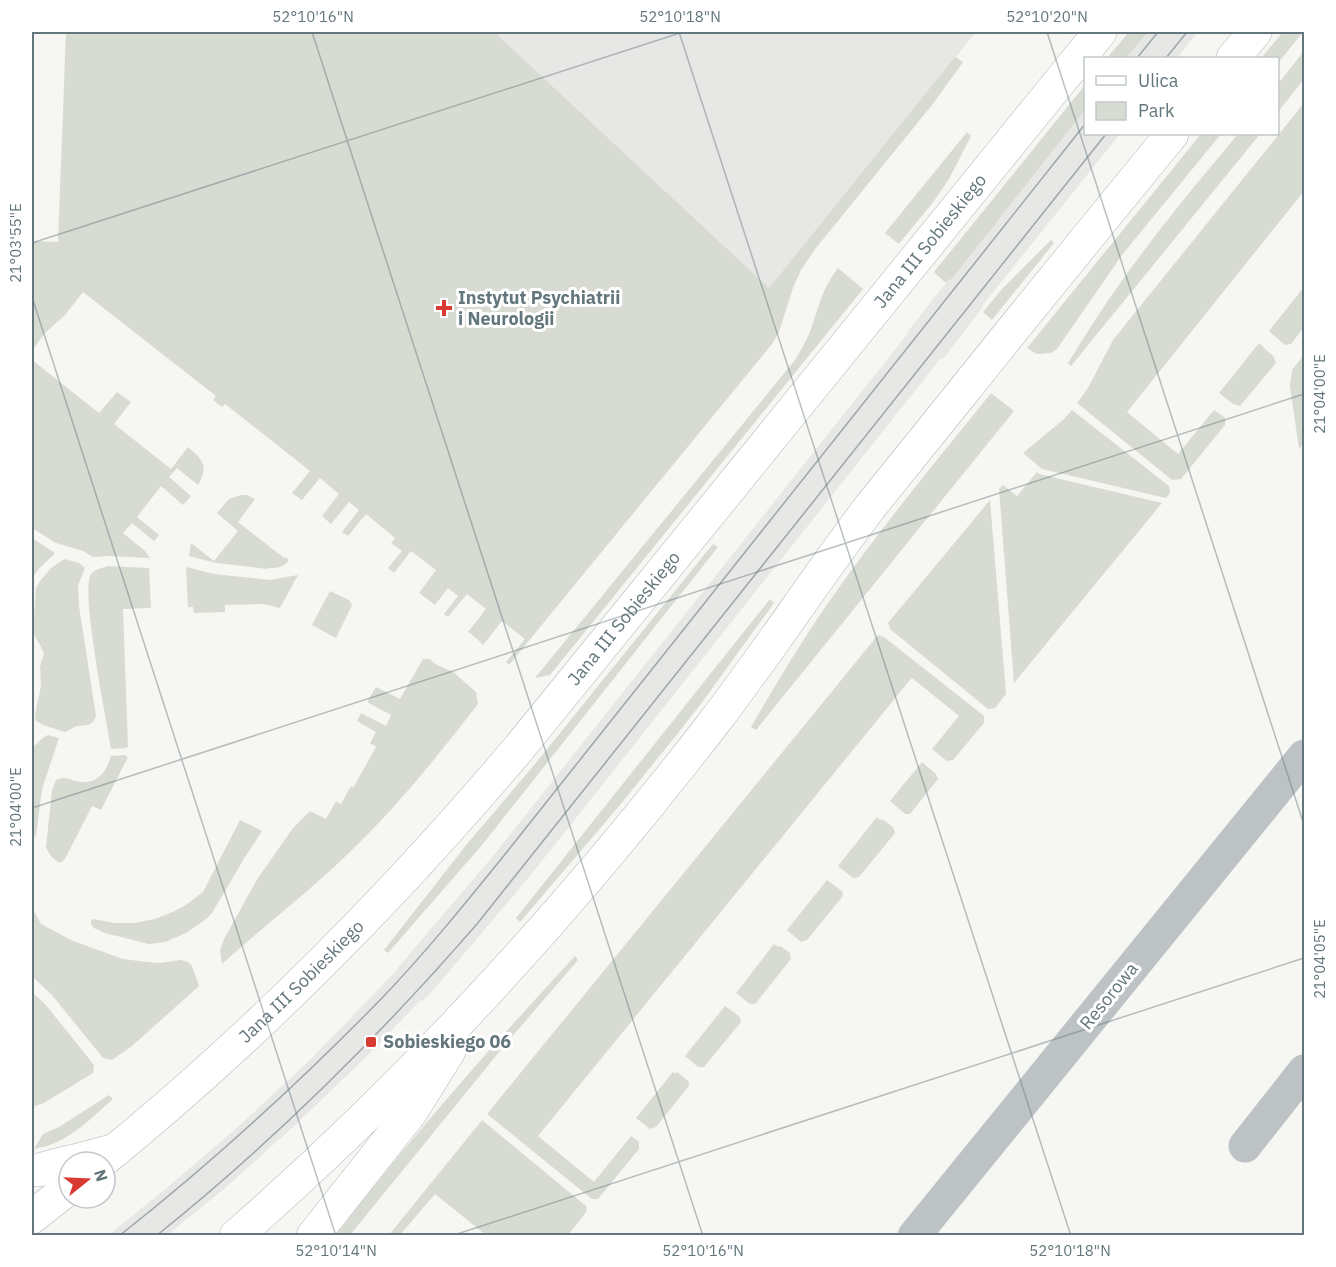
<svg xmlns="http://www.w3.org/2000/svg" width="1336" height="1267" font-family="'IBM Plex Sans',sans-serif">
  <rect width="100%" height="100%" fill="#f6f6f3"/>
  <path fill="#e7e7e6" d="M74 32H976L736 329Z
    M1148 32H1198L1177 58H1126Z
    M1085 110 1086 134H1120L982 306 983 307 943 359 941 358 530 876 447 974 423 1001 421 1000 363 1060 292 1128 224 1189 167 1235 107 1236 163 1191 239 1126 310 1060 397 970V969L493 856 909 332 908 331 949 279 951 280Z"/>
  <path fill="#d7dbd2" d="M66 32H494L769 288 955 57 963 62 932 105 816 248 801 270 793 288 779 332 772 344 509 665 506 662 525 639 502 621 483 645C479 640 474 636 468 632L486 609 467 594 448 617 444 614 458 596 448 588 435 605 419 593 436 570 411 551 394 573 388 568 402 551 391 543 395 538 366 514 348 536 342 532 359 510 349 502 331 524 322 516 339 494 320 478 302 500 292 493 310 471 225 404 222 407 213 400 216 396 83 292 65 315 44 334 32 351V241L58 242Z
    M1129 32H1148L1126 58H1107Z
    M1283 32H1303L1278 63V58H1261Z
    M1304 51V79L1278 112V84Z
    M1085 85V110L951 280 949 279 946 283 934 272Z
    M1304 103V191L1127 412 1178 454 1214 410 1225 418V425L1181 479 1172 480 1077 403 1088 388 1113 340Z
    M967 132 971 136 949 179 934 201 899 244 885 233Z
    M1201 134H1221L1122 255 1057 349 1051 353 1041 354H1037L1027 348Z
    M1238 134H1260L1071 366 1068 363C1085 336 1102 308 1121 282 1157 231 1198 182 1238 134Z
    M1051 240 1054 243 992 320 983 312 1003 288Z
    M838 268 863 289 550 675 535 678 795 360C801 350 807 340 811 329 819 306 822 289 838 268Z
    M1304 287V327L1291 344 1285 345 1269 331Z
    M1259 343 1274 357 1276 363 1240 406 1233 404 1219 393Z
    M1304 355V442L1299 449 1290 386 1292 370Z
    M32 360 99 413 117 392 131 402 114 424 171 469 188 447C203 460 209 466 198 485L177 468 169 477 191 496 183 505 161 486 137 517 159 535 154 541 132 523 123 533 145 551 150 558 107 556 93 557 83 551 56 543 32 528Z
    M991 393 1014 411 756 730 751 727C775 686 799 645 826 606 877 532 935 463 991 393Z
    M1072 410 1169 486 1170 493 1166 498 1042 469 1023 453 1064 419Z
    M1037 472 1039 474 1162 503 1014 683 999 489 1003 485 1017 496Z
    M241 495H247L255 499 238 522 284 558 285 557 289 560C283 568 277 568 269 568L268 569 216 563 189 556 191 543 214 561 238 531 217 513 229 499Z
    M990 500 1006 694 995 708 988 709 890 629 888 623Z
    M32 538 55 553C47 562 37 568 32 580Z
    M713 544 718 547 482 845 388 953 384 950 467 844 535 764Z
    M64 559 79 563 85 568 78 585 79 606 96 716 93 722 88 725 77 726 65 732 43 725 36 721 35 715 41 686 40 667 44 653 33 632 36 588 40 581 50 569Z
    M108 566 149 568 151 608 123 609 128 747H126V748L111 749C107 722 80 590 91 574 95 569 102 568 108 566Z
    M186 567 214 574 270 580 298 575 280 608 264 604 225 605V612L194 613 193 607H188Z
    M330 591 349 600 352 605 336 638 312 625Z
    M770 599 774 603 700 705 674 738 620 805 520 922 516 918Z
    M878 635 884 637 984 716V723L953 760 947 761 932 749 959 716 912 678 910 680 538 1136 594 1182 631 1136 639 1142V1149L598 1199H592L487 1114Z
    M423 659H430L435 664 453 672 476 692 478 704C440 753 401 802 356 846 314 888 266 924 222 964L220 950 224 939 258 878 293 828 310 811 326 819 336 801 341 804 351 786 353 788 376 747 370 743 376 732 357 721 361 713 386 726 391 715 367 702 376 687 400 699Z
    M48 735 59 738 42 789 36 836 35 837 32 833V747C38 744 41 738 48 735Z
    M126 755V757H128L101 810 92 806 65 859 60 863C53 859 49 855 46 847L52 790 56 780C66 775 71 781 80 782 98 784 107 771 111 756Z
    M922 762 936 774 938 779 910 814H905L890 801Z
    M877 817 880 820 882 819 893 827 895 833 859 877 853 878 838 866Z
    M240 820 262 831 245 857 212 913 206 919 186 933 165 942 149 944 105 933 94 928 91 924V920L93 919 115 923H135L155 919 175 911 186 905 203 892Z
    M32 853 34 854 32 878 34 911 41 924 73 941 123 959 147 962 160 963 180 960 188 962 192 966 199 986 132 1046 112 1060 103 1058 52 995 32 976Z
    M827 880 842 891 843 896 807 940 801 942 787 930Z
    M774 944 778 947 780 946 790 953 791 959 755 1004H750L736 993Z
    M575 956 578 960 504 1046 350 1235H336C410 1138 492 1046 575 956Z
    M32 992 45 1004 94 1065 93 1073 44 1103 32 1107Z
    M725 1006 740 1017 741 1022 704 1067H698L685 1056Z
    M673 1072 675 1074 677 1072 688 1081 689 1086 656 1127 650 1129 636 1118Z
    M109 1095 113 1099C89 1120 67 1144 34 1149L43 1134 59 1127Z
    M482 1120 586 1206 587 1211 568 1235H486L435 1194 400 1235H389Z"/>
  <g fill="none" stroke-linecap="round" stroke-linejoin="round">
    <g stroke="#b0b7ba" stroke-width="34">
      <g id="secondary">
        <path d="M1233 58 1255 32"/>
        <path d="M71 1162 116 1150"/>
        <path id="s1" d="M101 1162C254 1038 392 898 519 748L1100 32"/>
        <path d="M32 1170H39L69 1162"/>
        <path d="M32 1217 69 1188"/>
        <path d="M236 1236C412 1082 570 909 712 725 767 654 816 578 870 507 899 471 928 435 957 399 1028 310 1100 222 1172 134"/>
        <path d="M313 1236 411 1112 449 1051"/>
      </g>
    </g>
    <path stroke="#bdc3c5" stroke-width="33" d="M1245 1146 1304 1071
      M914 1236 1304 756"/>
    <use href="#secondary" stroke="#fff" stroke-width="33"/>
    <path stroke="#9da6a9" stroke-width="1.5" d="M1137 58 1158 32
      M1166 58 1187 32
      M119 1236C213 1162 300 1082 383 997 425 953 464 905 502 858L1086 123
      M156 1236C273 1142 379 1037 477 924L1106 134"/>
  </g>
  <path fill="none" stroke="#63767c" stroke-width="1.5" stroke-opacity="0.45" d="M312 32 703 1236M679 32 1071 1236M1047 32 1304 825M32 243 683 32M32 297 336 1236M32 808 1304 394M451 1236 1304 958"/>
  <g fill="#d83a31" stroke="#fff" stroke-width="2">
    <path d="M441 299h6v6h6v6h-6v6h-6v-6h-6v-6h6z"/>
    <rect x="365" y="1036" width="12" height="12" rx="3"/>
  </g>
  <g text-anchor="middle" stroke-width="6" stroke-linejoin="round" paint-order="stroke">
    <g font-size="18" fill="#63767c" stroke="#fff">
      <text dy="6" stroke="none"><textPath href="#s1" startOffset="1242">Jana III Sobieskiego</textPath></text>
      <text dy="6" stroke="none"><textPath href="#s1" startOffset="756">Jana III Sobieskiego</textPath></text>
      <text dy="6" stroke="none"><textPath href="#s1" startOffset="270">Jana III Sobieskiego</textPath></text>
      <text transform="translate(1109 996) rotate(-51)" y="6">Resorowa</text>
    </g>
    <g font-size="18" font-weight="bold" fill="#63767c" stroke="#fff" text-anchor="start">
      <text x="458" y="304">Instytut Psychiatrii<tspan x="458" dy="21">i Neurologii</tspan></text>
      <text x="383" y="1048">Sobieskiego 06</text>
    </g>
  </g>
  <rect width="1336" height="1267" fill="none" stroke="#ffffff" stroke-width="66"/>
  <rect x="1084" y="57" width="195" height="78" fill="#ffffff" stroke="#c1c8cb" stroke-width="1.5"/>
  <rect x="1096" y="76" width="30" height="9" fill="#ffffff" stroke="#c1c8cb" stroke-width="1.5"/>
  <text x="1138" y="87" font-size="18" fill="#63767c">Ulica</text>
  <rect x="1096" y="102" width="30" height="18" fill="#d7dbd2" stroke="#c1c8cb" stroke-width="1.5"/>
  <text x="1138" y="117" font-size="18" fill="#63767c">Park</text>
  <g transform="translate(87 1180) rotate(72)"><circle r="28" fill="#ffffff" stroke="#c1c8cb" stroke-width="1.5"/>
  <path d="M0-4.5L10 22L0 15L-10 22Z" fill="#d83a31"/>
  <text y="-9" font-size="16" font-weight="bold" text-anchor="middle" fill="#63767c">N</text>
  </g>
  <rect x="33" y="33" width="1270" height="1201" fill="none" stroke="#63767c" stroke-width="2"/>
  <g font-size="15" text-anchor="middle" fill="#63767c">
    <text x="313" y="22">52°10'16"N</text>
    <text x="680" y="22">52°10'18"N</text>
    <text x="1047" y="22">52°10'20"N</text>
    <text transform="translate(16 243) rotate(-90)" y="5">21°03'55"E</text>
    <text transform="translate(1320 394) rotate(-90)" y="5">21°04'00"E</text>
    <text transform="translate(16 807) rotate(-90)" y="5">21°04'00"E</text>
    <text transform="translate(1320 959) rotate(-90)" y="5">21°04'05"E</text>
    <text x="336" y="1256">52°10'14"N</text>
    <text x="703" y="1256">52°10'16"N</text>
    <text x="1070" y="1256">52°10'18"N</text>
  </g>
</svg>
